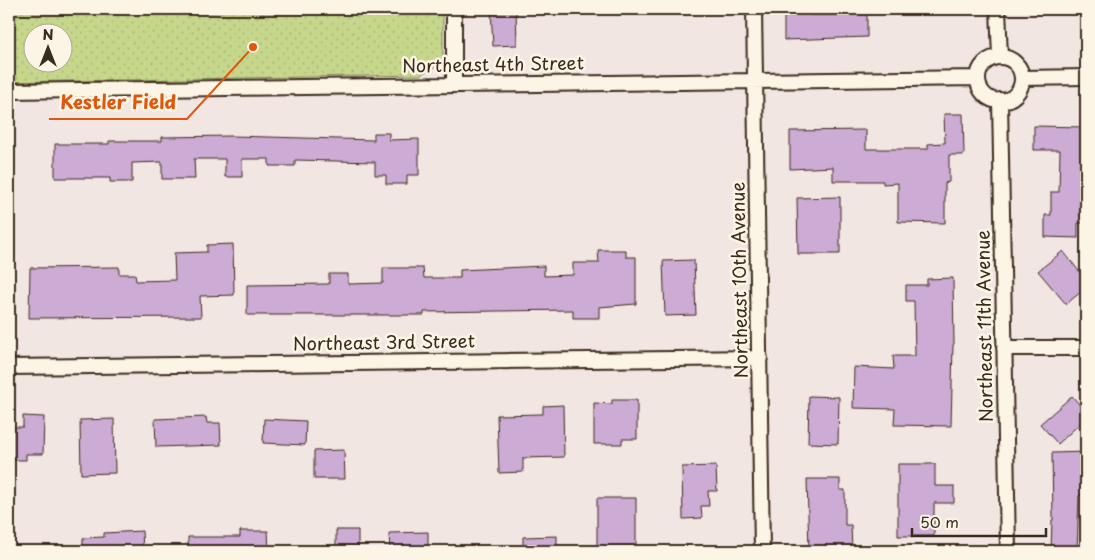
<svg xmlns="http://www.w3.org/2000/svg" width="1095" height="560" font-family="'Playpen Sans',sans-serif">
  <defs>
    <pattern id="park-dots" width="8" height="8" patternUnits="userSpaceOnUse" patternTransform="scale(1.25)"><rect width="8" height="8" fill="#c6d78b"/><path d="M2 2h.1M6 6h.1" fill="none" stroke="#abb978" stroke-width="1.8" stroke-linecap="round"/></pattern>
  </defs>
  <rect width="100%" height="100%" fill="#f2e6e2"/>
  <filter id="ink" filterUnits="userSpaceOnUse"><feTurbulence type="fractalNoise" baseFrequency=".02" numOctaves="2"/><feDisplacementMap in="SourceGraphic" scale="10" xChannelSelector="R" yChannelSelector="G"/><feConvolveMatrix kernelMatrix="1 2 1 2 8 2 1 2 1" color-interpolation-filters="sRGB"/></filter>
  <g filter="url(#ink)">
    <path fill="url(#park-dots)" stroke="#808054" fill-rule="evenodd" d="M9 9H443V62L420 75 9 82ZM32 32H62V62H32Z"/>
    <path fill="#ccabd5" stroke="#3b2a1e" d="M491 9H516L517 45 493 46Z
      M784 9H810V15H837V9H867V37L784 40Z
      M944 114H963L964 155H949V182L945 183V223L898 222V183L883 184V181H833V167L790 169V131L866 130V149H928V144L945 143Z
      M1034 126 1084 127 1085 223H1078V238L1045 237V215H1051V192H1059L1060 150H1034Z
      M374 133H389V140L419 139V175H407V184H386V175H375V162L295 160V166H269V159H242V177H225V159H194L195 179H162V162L132 163V182H110V178H55V144H109V141H162V137L232 136 374 140Z
      M840 197V254H798L797 198Z
      M233 244 234 295 200 296 201 317 29 318 30 268 119 267V274H135L136 281 175 280 174 253 207 252V245Z
      M598 250H626V257H636V304L599 307V318H573V310L424 312V315H247V285L329 284V274H348V284L383 283V268H423L424 278H460V270L544 266V276L573 275V263H599Z
      M1063 251 1086 280V288L1066 304 1038 271Z
      M694 260 696 315 665 316 663 261Z
      M953 278 954 344 953 345 951 426 894 425 895 409 853 408 854 367 894 369 893 356H915L914 301H906V285H927V279Z
      M809 396 839 397 838 444 808 443Z
      M1072 396 1086 412V418L1058 444 1040 424Z
      M612 400H637V439H622V444H594V403L612 404Z
      M563 405 564 457 523 458V472L499 473 497 415 543 414V406Z
      M23 416 44 417 43 454H26V460H9V427H23Z
      M206 417 207 423H220L221 445 156 447 155 419Z
      M114 419 115 473 81 474 80 420Z
      M264 419 306 421 305 445 263 443Z
      M344 450 345 479H314V451Z
      M1086 452V476H1082V495L1079 496 1077 551H1051L1052 520H1053L1052 453Z
      M898 464H935V486H954V503H934V536H898Z
      M716 466 717 491H708L709 506H701L702 518 683 519 682 467Z
      M807 479H840V490H845V525H851L852 551H809Z
      M597 498H636V551H597Z
      M336 530H358V551H336Z
      M142 531 143 551H83V538L104 537V533Z
      M240 531H268L269 551H188V537H240Z
      M428 532V551H390L389 533Z
      M557 536V551H523V537Z"/>
    <g fill="none" stroke-linecap="round" stroke-linejoin="round">
      <g stroke="#3b2a1e" stroke-width="18">
        <path id="minor" d="M454 9V85
          M754 9 762 551
          M998 9 1000 57
          M978 79a22 22 0 1 1 44 0a22 22 0 1 1-44 0Z
          M1022 78 1086 77
          M9 91 978 78
          M1000 100 1008 551
          M1004 348H1086
          M9 367 760 358"/>
      </g>
      <use href="#minor" stroke="#fcf5e5" stroke-width="14"/>
    </g>
  </g>
  <g text-anchor="middle" stroke-width="5" stroke-linejoin="round" paint-order="stroke">
    <g font-size="18" fill="#3b2a1e" stroke="#fcf5e5">
      <text transform="translate(493 65) rotate(-1)" y="6">Northeast 4th Street</text>
      <text transform="translate(740 280) rotate(-91)" y="6">Northeast 10th Avenue</text>
      <text transform="translate(985 326) rotate(-91)" y="6">Northeast 11th Avenue</text>
      <text transform="translate(384 343) rotate(-1)" y="6">Northeast 3rd Street</text>
    </g>
  </g>
  <path fill="none" stroke="#df570d" stroke-width="2" d="M253 47L187 119H49"/>
  <circle fill="#df570d" stroke="#fcf5e5" stroke-width="2" cx="253" cy="47" r="5"/>
  <g font-size="19" text-anchor="middle" font-weight="bold" fill="#df570d" stroke="#fcf5e5" stroke-width="5" stroke-linejoin="round" paint-order="stroke">
    <text x="118" y="109">Kestler Field</text>
  </g>
  <rect width="1095" height="560" fill="none" stroke="#fcf5e5" stroke-width="30"/>
  <rect x="15" y="15" width="1065" height="530" fill="none" stroke="#3b2a1e" stroke-width="2" filter="url(#ink)"/>
  <g transform="translate(48 48)"><circle r="24" fill="#fcf5e5" stroke="#afa495"/>
  <path d="M0-4L9 19L0 12L-9 19Z" fill="#3b2a1e"/>
  <text y="-8" font-size="14" font-weight="bold" text-anchor="middle" fill="#3b2a1e">N</text>
  </g>
  <path d="M912 528v8h134v-8" fill="none" stroke="#3b2a1e" stroke-width="2.5"/>
  <text x="920" y="528" font-size="15" fill="#3b2a1e" stroke="#fcf5e5" stroke-width="4" paint-order="stroke">50 m</text>
</svg>
